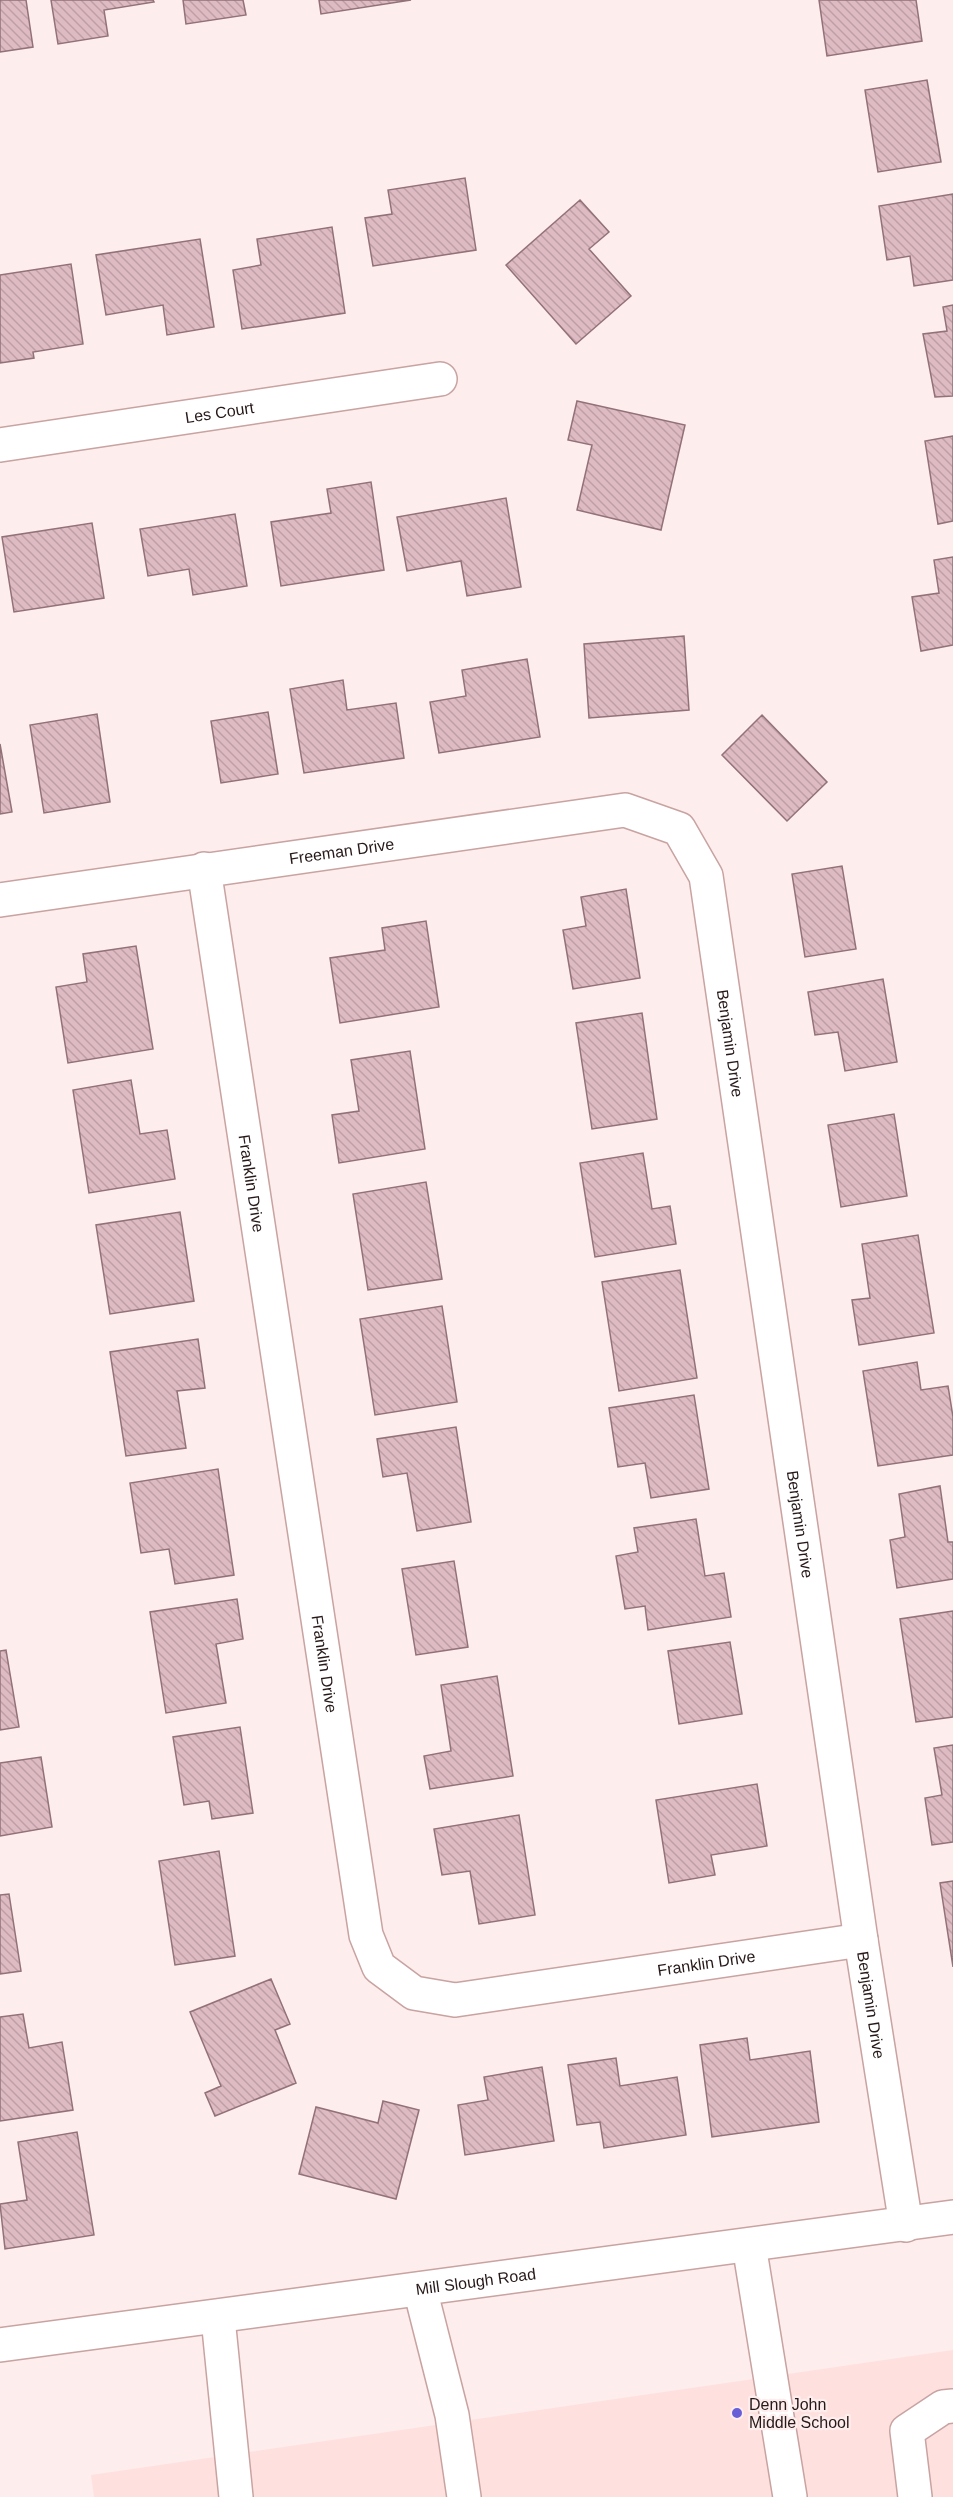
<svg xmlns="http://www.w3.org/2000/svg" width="953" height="2497" font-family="Helvetica,sans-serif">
  <defs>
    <pattern id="building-back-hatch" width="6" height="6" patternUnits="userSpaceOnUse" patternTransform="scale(1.5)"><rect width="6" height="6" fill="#debac3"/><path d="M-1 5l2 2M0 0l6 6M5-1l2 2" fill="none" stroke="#be9fa7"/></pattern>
  </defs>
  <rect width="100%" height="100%" fill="#fdedec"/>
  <path fill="#fee1df" d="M953 2350V2497H94L91 2475Z"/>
  <path fill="url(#building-back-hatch)" stroke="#927179" stroke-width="1.5" d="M0 0H26L33 47 0 52Z
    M51 0H153L154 2 104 10 108 36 58 44Z
    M183 0H243L246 15 186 24Z
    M319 0H411L321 14Z
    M819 0H916L922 41 827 56Z
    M927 80 941 162 878 172 865 90Z
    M465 178 476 250 373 266 365 218 392 214 388 190Z
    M953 194V280L914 286 910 256 887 260 879 206Z
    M580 200 609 232 589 249 631 296 576 344 506 265Z
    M332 227 345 313 242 329 233 270 261 265 257 239Z
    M200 239 214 327 167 335 163 305 106 315 96 255Z
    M71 264 83 344 33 352 34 358 0 363V275Z
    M953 305V396L935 397 923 334 947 331 943 307Z
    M577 401 685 425 661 530 577 510 592 445 568 440Z
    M953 436V521L938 524 925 441Z
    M371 482 384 570 281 586 271 522 331 513 327 489Z
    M506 498 521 587 467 596 461 561 407 571 397 517Z
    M235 514 247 586 193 595 189 569 148 576 140 529Z
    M92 523 104 598 14 612 2 537Z
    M953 557V645L921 651 912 597 939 593 934 560Z
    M684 636 689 710 589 718 584 644Z
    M527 659 540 737 439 753 430 702 466 696 462 670Z
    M343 680 347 710 396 703 404 758 304 773 290 689Z
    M268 712 278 774 221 783 211 721Z
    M97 714 110 802 44 813 30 725Z
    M762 715 827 782 787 821 722 755Z
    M0 744 12 812 0 814Z
    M842 866 856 949 805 957 792 874Z
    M626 889 640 978 573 989 563 930 586 926 581 897Z
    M426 921 439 1007 340 1023 330 958 385 950 382 928Z
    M136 946 153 1049 68 1063 56 987 87 982 83 954Z
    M883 979 897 1062 845 1071 838 1032 815 1035 808 992Z
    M642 1013 657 1119 592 1129 576 1023Z
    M410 1051 425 1149 339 1163 332 1115 359 1111 351 1060Z
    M131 1080 140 1134 167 1130 175 1179 89 1193 73 1090Z
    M894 1114 907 1196 841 1207 828 1125Z
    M643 1153 652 1209 670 1206 676 1244 595 1257 580 1163Z
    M426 1182 442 1279 368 1290 353 1194Z
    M180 1212 194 1301 110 1314 96 1225Z
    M918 1235 934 1333 859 1345 852 1300 870 1298 862 1244Z
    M680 1270 697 1378 619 1391 602 1282Z
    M442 1306 457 1402 375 1415 360 1319Z
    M198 1339 205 1388 177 1391 186 1448 126 1456 110 1352Z
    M917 1362 921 1390 948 1386 953 1417V1455L878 1466 863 1371Z
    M694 1395 709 1489 651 1498 645 1463 618 1467 609 1408Z
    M456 1427 471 1522 417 1531 407 1473 383 1477 377 1439Z
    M218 1469 234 1575 175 1584 169 1549 141 1553 130 1483Z
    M940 1486 948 1542H953V1579L897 1588 890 1540 905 1537 899 1494Z
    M696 1519 705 1576 724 1573 731 1617 648 1630 645 1606 625 1609 616 1556 638 1552 634 1528Z
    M454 1561 468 1647 416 1655 402 1569Z
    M237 1599 243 1639 216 1644 226 1703 166 1713 150 1612Z
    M953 1611V1717L916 1722 900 1619Z
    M730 1642 742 1714 679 1724 668 1651Z
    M6 1650 19 1727 0 1730V1651Z
    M497 1676 513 1776 430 1789 424 1756 451 1751 441 1685Z
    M240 1727 253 1813 212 1819 209 1801 184 1805 173 1737Z
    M953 1745V1842L932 1845 925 1798 942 1795 934 1748Z
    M41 1757 52 1827 0 1836V1763Z
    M757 1784 767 1846 711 1855 715 1875 669 1883 656 1800Z
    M519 1815 535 1915 479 1924 470 1871 442 1875 434 1829Z
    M219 1851 235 1956 175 1965 159 1861Z
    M953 1881V1967L940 1883Z
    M9 1894 21 1971 0 1974V1895Z
    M271 1979 290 2024 275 2030 296 2083 215 2116 205 2093 221 2086 190 2012Z
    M23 2014 29 2048 62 2042 73 2110 0 2121V2017Z
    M747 2038 750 2060 810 2051 819 2122 712 2137 700 2045Z
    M616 2058 620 2086 677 2077 686 2135 604 2148 600 2122 577 2125 568 2065Z
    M542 2067 554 2141 465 2155 458 2105 488 2100 484 2077Z
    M383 2101 419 2110 396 2199 299 2174 316 2107 378 2123Z
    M77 2132 94 2235 5 2249 0 2204 27 2200 18 2142Z"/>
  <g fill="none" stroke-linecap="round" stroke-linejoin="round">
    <g stroke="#c8a3a1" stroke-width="36">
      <g id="minor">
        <path id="s1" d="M0 445 440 379"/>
        <path id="s2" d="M204 869 366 1935 379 1967 414 1993 455 2000 861 1940"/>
        <path id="s3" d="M0 900 625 810 679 829 706 876 861 1940 906 2225"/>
        <path d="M749 2245 790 2497"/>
        <path d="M420 2289 452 2415 464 2497"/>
        <path d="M218 2318 236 2497"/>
        <path id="s4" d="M0 2345 953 2217"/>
        <path d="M915 2497 907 2431 943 2407 953 2406"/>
      </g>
    </g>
    <use href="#minor" stroke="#fff" stroke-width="33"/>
  </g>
  <circle fill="#685ed8" stroke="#fdedec" stroke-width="2" cx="737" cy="2413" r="6"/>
  <g text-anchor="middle" stroke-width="4.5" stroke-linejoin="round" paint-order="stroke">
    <g font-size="16" fill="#271919" stroke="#fdedec">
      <text dy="6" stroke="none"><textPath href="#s1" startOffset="222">Les Court</textPath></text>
      <text dy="6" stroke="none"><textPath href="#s3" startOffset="345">Freeman Drive</textPath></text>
      <text dy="6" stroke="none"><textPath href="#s3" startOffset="912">Benjamin Drive</textPath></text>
      <text dy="6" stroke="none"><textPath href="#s2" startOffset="318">Franklin Drive</textPath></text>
      <text dy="6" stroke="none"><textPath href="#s3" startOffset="1398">Benjamin Drive</textPath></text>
      <text dy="6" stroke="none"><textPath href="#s2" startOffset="804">Franklin Drive</textPath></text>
      <text dy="6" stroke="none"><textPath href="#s2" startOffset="1452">Franklin Drive</textPath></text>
      <text dy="6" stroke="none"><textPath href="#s3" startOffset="1884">Benjamin Drive</textPath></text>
      <text dy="6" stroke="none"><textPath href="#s4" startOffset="480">Mill Slough Road</textPath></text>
    </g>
    <g font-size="16" fill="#271919" stroke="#fdedec" text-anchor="start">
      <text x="749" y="2410">Denn John<tspan x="749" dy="18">Middle School</tspan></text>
    </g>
  </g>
</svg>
